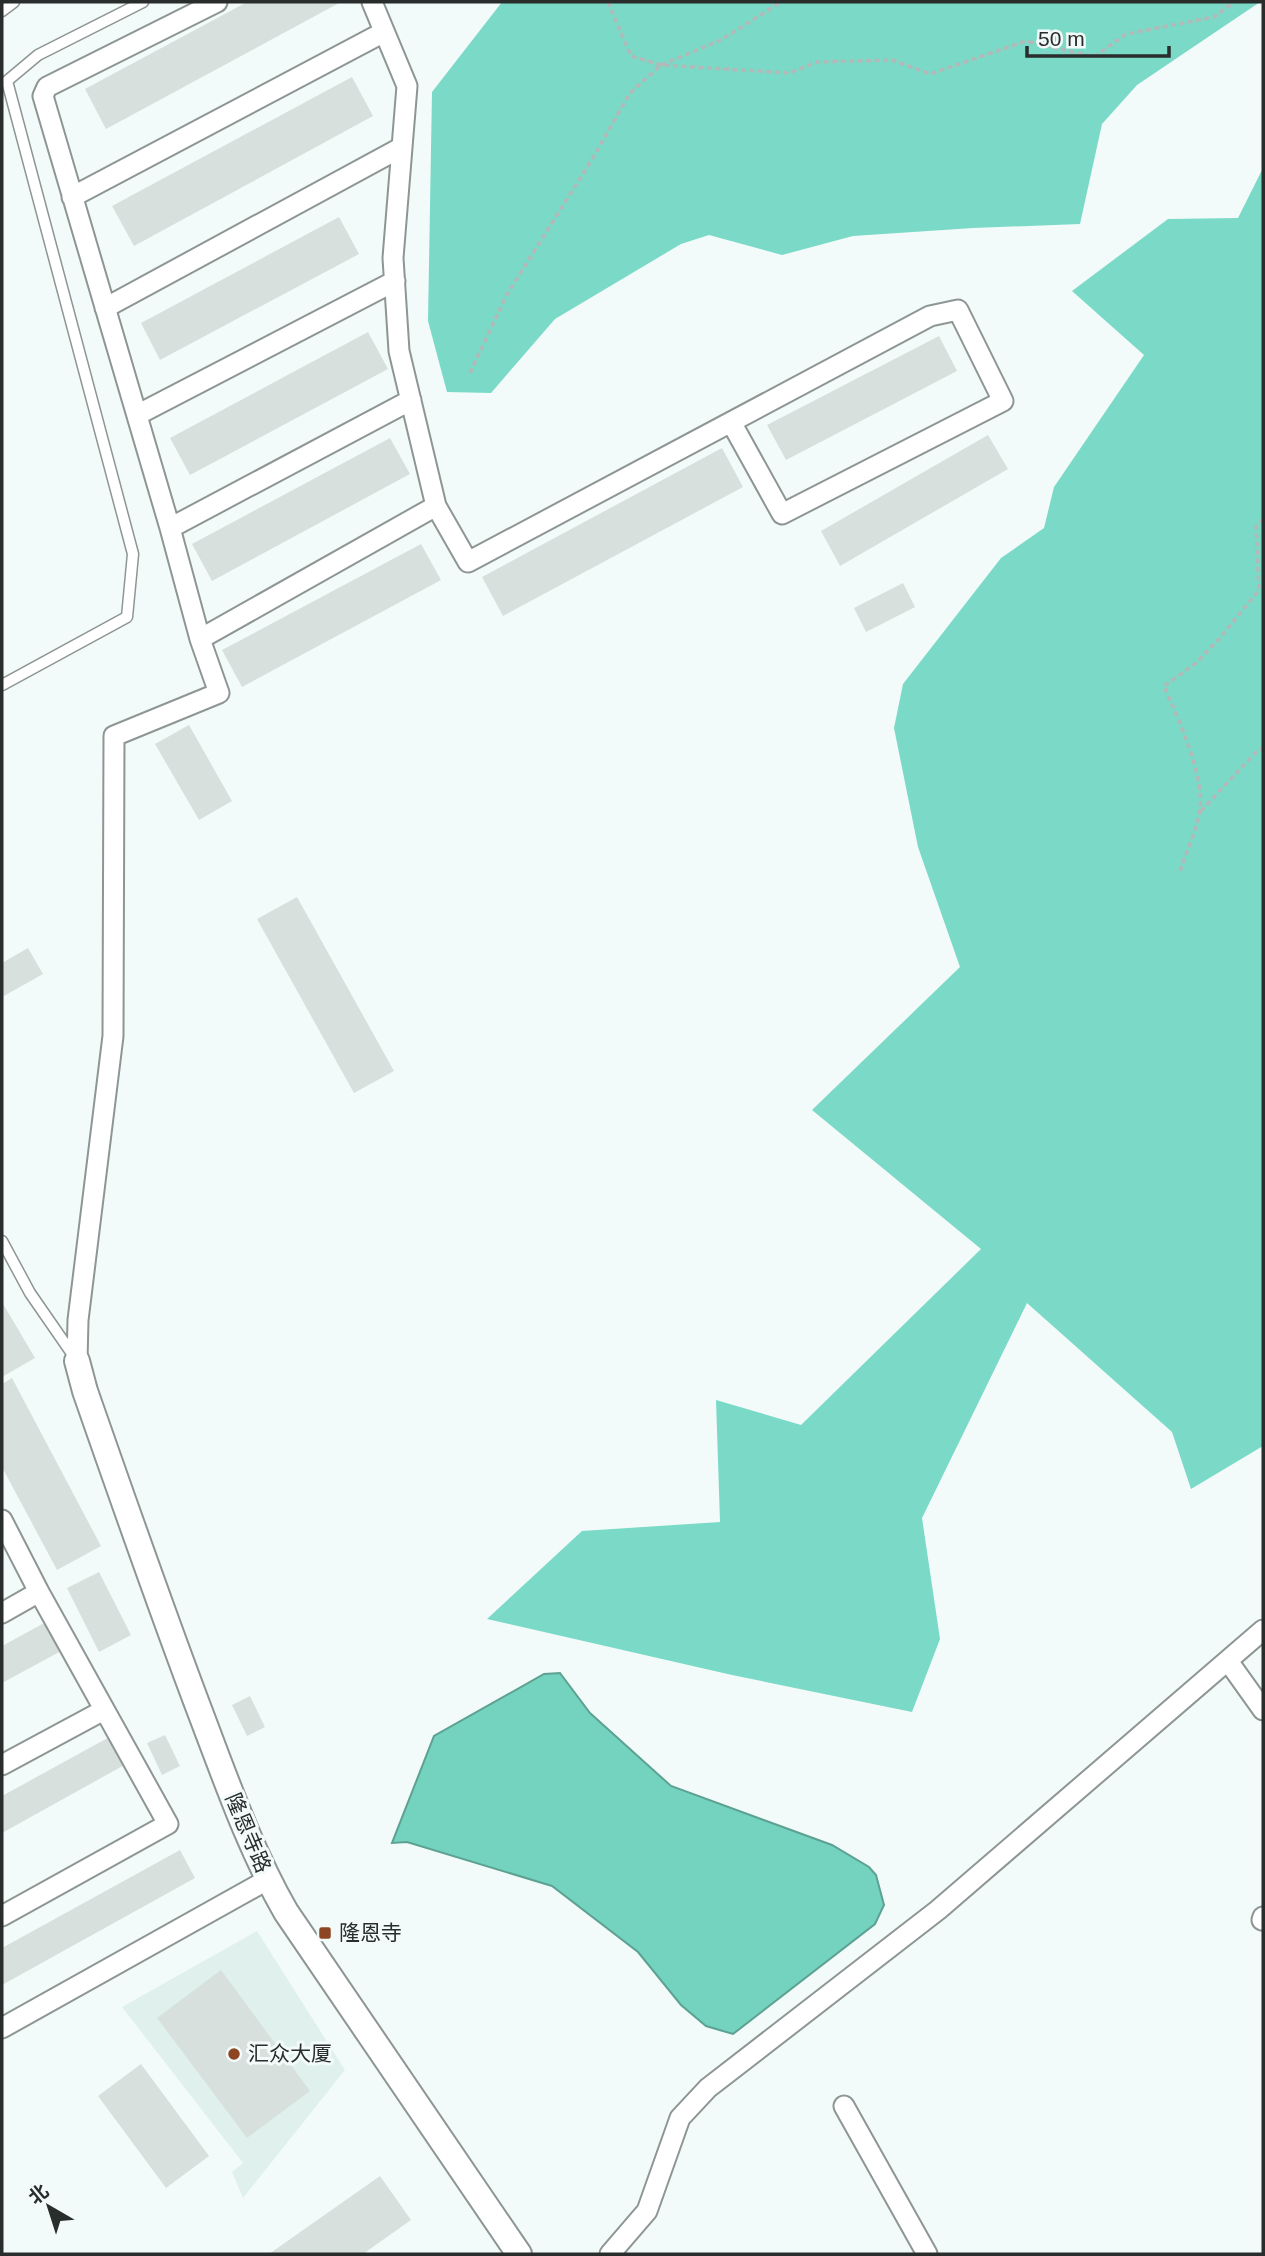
<svg xmlns="http://www.w3.org/2000/svg" width="1265" height="2256" font-family="Helvetica,'Noto Sans SC',sans-serif">
  <rect width="100%" height="100%" fill="#f2fbf9"/>
  <path fill="#e0f1ed" d="M257 1931 345 2070 243 2198 232 2172 243 2163 122 2007Z"/>
  <path fill="#7adac7" d="M502 2H1260L1137 85 1102 124 1080 224 973 228 853 236 782 255 709 235 681 244 555 319 491 393 447 392 428 321 432 92Z
    M1263 168V1446L1191 1489 1172 1432 1027 1303 922 1518 940 1639 912 1712 732 1675 487 1619 582 1531 720 1522 716 1400 801 1425 981 1249 812 1110 960 967 918 847 894 728 903 684 1001 558 1044 528 1054 487 1144 355 1072 291 1168 219 1238 218Z"/>
  <path fill="#73d3bf" stroke="#5da193" stroke-width="2" d="M560 1673 590 1713 671 1786 832 1845 869 1867 876 1875 884 1905 875 1924 733 2034 706 2026 681 2005 638 1952 552 1886 407 1842 392 1843 434 1736 544 1674Z"/>
  <path fill="#d7e0dd" d="M247 2H341L106 129 85 89Z
    M352 77 373 116 134 246 112 206Z
    M339 217 359 254 160 360 141 323Z
    M368 332 388 369 190 475 170 438Z
    M939 336 957 371 786 460 767 425Z
    M988 435 1008 469 840 566 821 531Z
    M390 438 410 474 212 581 192 544Z
    M722 448 743 487 503 616 482 577Z
    M421 544 441 580 242 687 222 650Z
    M903 583 915 607 866 632 854 608Z
    M189 725 232 801 199 820 155 744Z
    M297 897 394 1071 354 1093 257 919Z
    M28 948 43 974 2 997V963Z
    M2 1302 35 1358 2 1377Z
    M12 1378 101 1546 57 1570 2 1467V1384Z
    M99 1572 131 1635 99 1652 67 1588Z
    M48 1621 63 1650 2 1683V1646Z
    M250 1696 265 1727 247 1736 232 1705Z
    M113 1735 128 1763 2 1833V1796Z
    M165 1735 180 1766 162 1775 147 1743Z
    M180 1850 195 1878 2 1985V1948Z
    M221 1970 310 2091 247 2138 157 2018Z
    M141 2064 209 2156 166 2188 98 2096Z
    M380 2176 411 2220 363 2254H269Z"/>
  <g fill="none" stroke-linecap="round" stroke-linejoin="round">
    <g stroke="#8e9694" stroke-width="13">
      <path id="service" d="M2 11 14 2
        M2 685 127 617 133 554 7 81 38 55 143 2
        M2 1241 30 1293 75 1358"/>
    </g>
    <g stroke="#8e9694" stroke-width="23">
      <path id="minor" d="M372 2 407 86 393 258 399 351 436 506 468 562 930 316 958 310 1003 401 782 514 731 422
        M72 197 384 32
        M105 308 402 147
        M137 415 395 281
        M170 528 411 400
        M200 639 436 506
        M77 1361 78 1320 113 1036 114 736 219 693 200 639 170 528 43 96 47 87 217 2
        M2 1520 39 1592 168 1824 2 1916
        M2 1613 39 1592
        M1228 1661 1263 1710
        M2 1765 104 1710
        M1262 1920 1263 1917
        M2 2028 267 1880
        M844 2106 927 2254
        M610 2254 647 2211 680 2118 708 2088 938 1910 1263 1630"/>
    </g>
    <g stroke="#8e9694" stroke-width="28">
      <path id="tertiary" d="M77 1361 85 1391C123 1500 161 1609 202 1717 227 1783 251 1851 286 1912L519 2254"/>
    </g>
    <path stroke="#b2b9b8" stroke-width="3.5" stroke-dasharray="5 3.5" stroke-linecap="butt" d="M608 2 631 56 661 65 789 73 817 62 892 60 930 74 1026 41 1094 57 1126 34 1214 17 1234 2
      M470 373 506 296 591 161 630 93 661 65 721 40 781 2
      M1201 811 1255 753 1263 748
      M1180 871C1186 853 1195 834 1199 815 1207 779 1178 719 1164 686L1196 663 1219 639 1259 590 1256 527 1263 519"/>
    <use href="#service" stroke="#fff" stroke-width="10"/>
    <use href="#minor" stroke="#fff" stroke-width="19"/>
    <use href="#tertiary" stroke="#fff" stroke-width="24"/>
  </g>
  <g fill="#8d4524" stroke="#f2fbf9" stroke-width="2.5">
    <rect x="318" y="1926" width="14" height="14" rx="3.5"/>
    <circle cx="234" cy="2054" r="7"/>
  </g>
  <g text-anchor="middle" stroke-width="6" stroke-linejoin="round" paint-order="stroke">
    <g font-size="21" fill="#292d2c" stroke="#f2fbf9">
      <text transform="translate(248 1833) rotate(67)" y="7">隆恩寺路</text>
    </g>
    <g font-size="21" fill="#292d2c" stroke="#f2fbf9" text-anchor="start">
      <text x="339" y="1940">隆恩寺</text>
      <text x="248" y="2061">汇众大厦</text>
    </g>
  </g>
  <rect width="1265" height="2256" fill="none" stroke="#292d2c" stroke-width="7"/>
  <g transform="translate(49 2207) rotate(321)" stroke="#f2fbf9" stroke-width="5" paint-order="stroke">
  <path d="M0-5L12 26L0 18L-12 26Z" fill="#292d2c"/>
  <text y="-10" font-size="19" font-weight="bold" text-anchor="middle" fill="#292d2c">北</text>
  </g>
  <path d="M1027 46v10h142v-10" fill="none" stroke="#292d2c" stroke-width="3.5"/>
  <text x="1038" y="46" font-size="21" fill="#292d2c" stroke="#f2fbf9" stroke-width="5" paint-order="stroke">50 m</text>
</svg>
